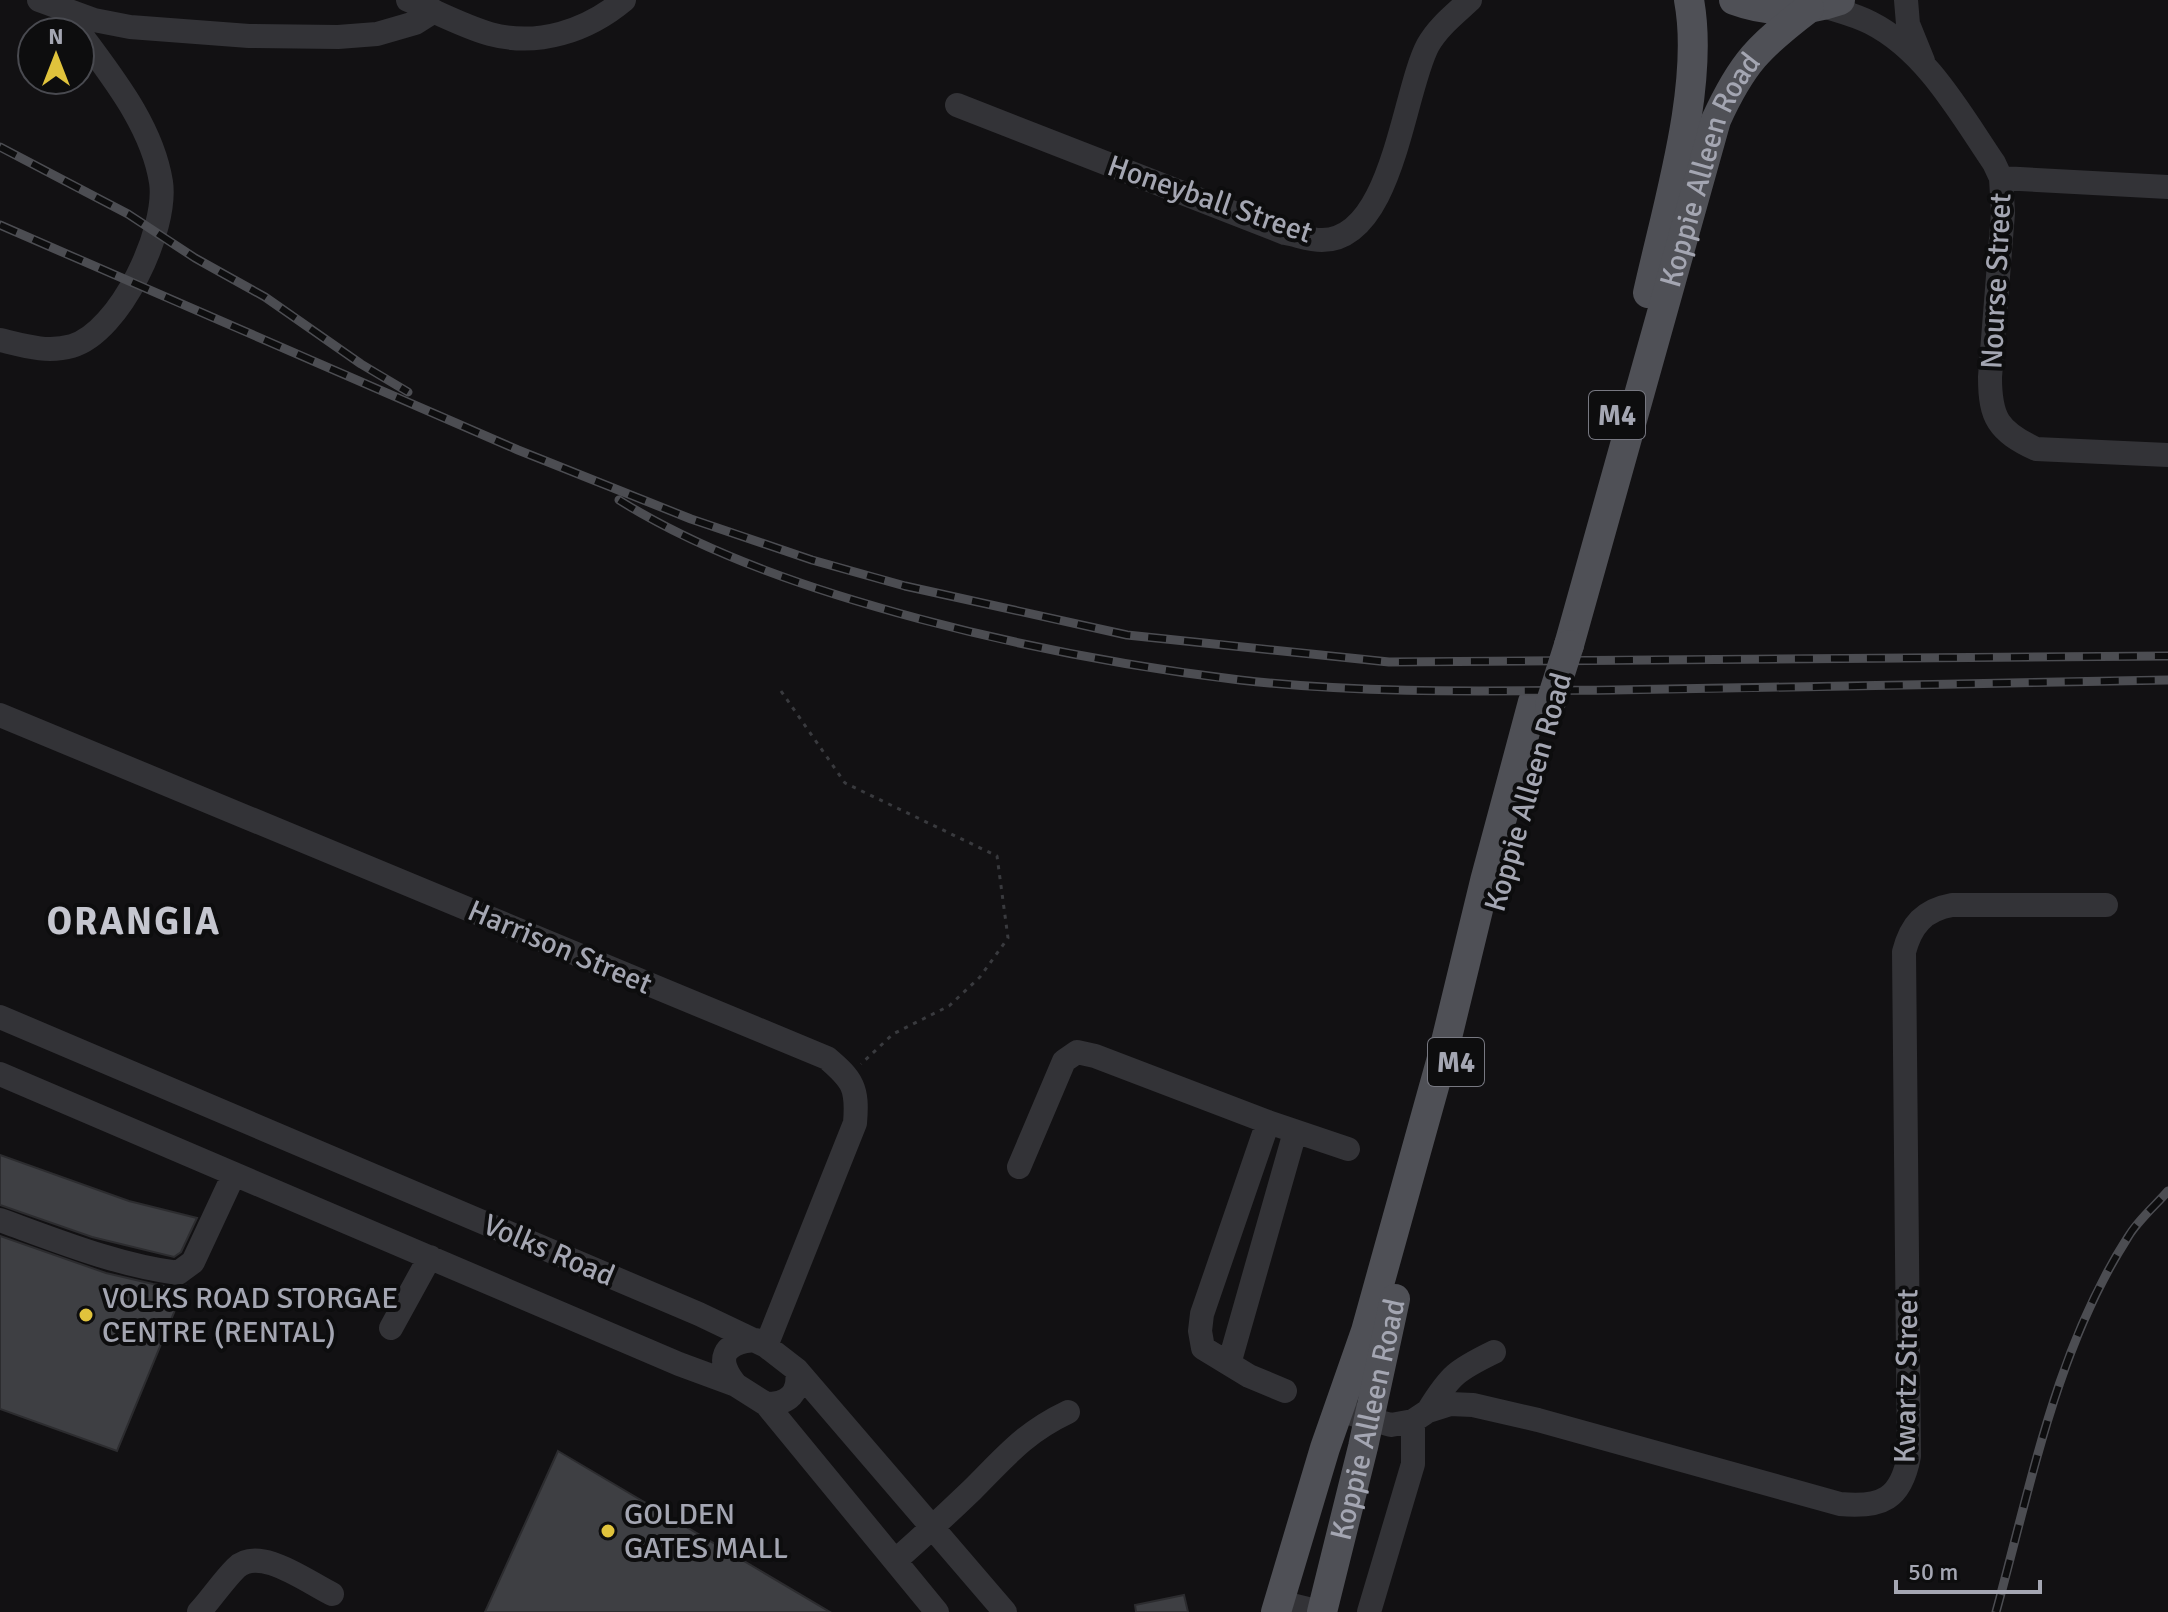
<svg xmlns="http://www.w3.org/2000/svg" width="2168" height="1612" font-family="Signika,sans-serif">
  <rect width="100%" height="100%" fill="#121113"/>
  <path fill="#3e3f43" stroke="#2c2c2f" stroke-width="2" d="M0 1155 129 1201 197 1218 181 1252 174 1257 92 1237 0 1205Z
    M0 1236 106 1273 153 1284 176 1288 185 1286 117 1451 0 1409Z
    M558 1451 830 1612H485Z
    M1184 1595 1188 1612H1136L1135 1605Z"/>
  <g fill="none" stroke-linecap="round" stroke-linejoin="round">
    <path stroke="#393a3e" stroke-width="3" stroke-dasharray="4 6" stroke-linecap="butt" d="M781 691 845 783 997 856 1008 938 980 977 949 1006 893 1034 861 1064"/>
    <path stroke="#333337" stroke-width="24" d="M39 0 94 20 130 27 249 36 338 37 377 34 415 23 434 11
      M408 0C435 11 462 26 490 34 538 47 587 31 624 0
      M1906 0 1908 24 1923 61
      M1823 6C1839 11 1856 15 1871 23 1926 51 1960 113 1994 163L2001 178 2003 213 1990 377C1990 418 1998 431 2036 449L2168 455
      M957 105 1285 233C1297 235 1310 240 1322 240 1393 240 1403 91 1428 45 1438 27 1455 14 1470 0
      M2001 178 2168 187
      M0 340C25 346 47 353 72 346 120 332 168 229 161 182 152 126 113 78 80 33
      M0 715 827 1058C853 1080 858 1088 855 1123L766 1346
      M0 1017 699 1314 766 1346 797 1370 1005 1612
      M0 1074 679 1364 736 1385 766 1404 937 1612
      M1268 1122 1202 1314 1200 1331 1203 1348 1249 1376 1285 1391
      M1019 1167 1064 1061 1077 1052 1095 1056 1268 1122 1348 1149
      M0 1220C58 1241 117 1265 178 1273L193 1262 234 1174
      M391 1328 430 1257
      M1229 1364 1295 1132
      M736 1385C715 1360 722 1342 756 1340
      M766 1404C789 1404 800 1393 797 1370
      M1428 1411C1450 1375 1457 1370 1494 1352
      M1355 1415 1391 1425 1413 1421 1428 1411 1450 1404 1473 1405 1538 1420 1840 1504C1882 1508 1901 1499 1909 1456L1904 952C1911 925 1924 910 1952 905H2106
      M895 1561C921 1538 947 1514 972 1490 1006 1456 1024 1433 1068 1412
      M1279 1602 1320 1612
      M199 1612C212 1598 222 1582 236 1568 259 1545 307 1582 332 1594
      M1369 1612 1413 1464V1421"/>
    <g stroke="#4f5056" stroke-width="30">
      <path d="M1734 0C1769 13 1805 12 1840 0"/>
      <path d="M1648 293C1667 207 1705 85 1689 0"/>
      <path id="s1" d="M1569 645 1716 120C1742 63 1759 46 1809 8"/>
      <path d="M1276 1612 1325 1448 1366 1331 1442 1058 1485 881 1533 702"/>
      <path id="s2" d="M1322 1612 1363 1447 1395 1299"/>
    </g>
    <g stroke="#4c4d52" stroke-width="9">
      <path id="rail" d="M0 147 128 214 195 258 265 297 361 364 408 392
        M0 225 518 450 691 519 812 560 905 586 1127 635 1389 662 2168 656
        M619 500C709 556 819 592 920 619 1025 647 1132 667 1240 680 1363 694 1489 691 1613 690 1798 688 1983 683 2168 680
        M1996 1612C2031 1485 2056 1349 2128 1237 2138 1220 2155 1206 2168 1191"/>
    </g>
    <use href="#rail" stroke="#0d0d0e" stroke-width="6" stroke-dasharray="18" stroke-linecap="butt"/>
    <path stroke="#4f5056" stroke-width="30" d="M1550 705 1569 645"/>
  </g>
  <g fill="#e0c33c" stroke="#0d0d0e" stroke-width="3">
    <circle cx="86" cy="1315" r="8"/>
    <circle cx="608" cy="1531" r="8"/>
  </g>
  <g text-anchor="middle" stroke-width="8" stroke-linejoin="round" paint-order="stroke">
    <g fill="#0d0d0e" stroke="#777881" stroke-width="2">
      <rect x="1589" y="391" width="56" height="48" rx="6"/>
      <rect x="1428" y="1038" width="56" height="48" rx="6"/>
    </g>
    <g font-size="28" font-weight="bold" fill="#a4a6b2">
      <text x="1617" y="425">M4</text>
      <text x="1456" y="1072">M4</text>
    </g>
    <g font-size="30" fill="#a4a6b2" stroke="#0d0d0e">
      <text dy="10" stroke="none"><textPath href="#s1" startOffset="496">Koppie Alleen Road</textPath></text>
      <text transform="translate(1210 199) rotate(19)" y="10">Honeyball Street</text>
      <text transform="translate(1996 281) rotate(-87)" y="10">Nourse Street</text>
      <text transform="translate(1528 792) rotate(-74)" y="10">Koppie Alleen Road</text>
      <text transform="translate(560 947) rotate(23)" y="10">Harrison Street</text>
      <text transform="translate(549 1250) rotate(23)" y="10">Volks Road</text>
      <text transform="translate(1906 1376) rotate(-89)" y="10">Kwartz Street</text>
      <text dy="10" stroke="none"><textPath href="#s2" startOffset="198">Koppie Alleen Road</textPath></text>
    </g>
    <g font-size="30" fill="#a4a6b2" stroke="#0d0d0e" text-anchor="start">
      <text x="102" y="1308">VOLKS ROAD STORGAE<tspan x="102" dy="34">CENTRE (RENTAL)</tspan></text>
      <text x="624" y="1524">GOLDEN<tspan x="624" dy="34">GATES MALL</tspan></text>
    </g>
    <g font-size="38" font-weight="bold" letter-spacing="2" fill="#c5c6cf" stroke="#0d0d0e">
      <text x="134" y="934">ORANGIA</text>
    </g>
  </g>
  <g transform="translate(56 56)"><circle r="38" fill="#0d0d0e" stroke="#494a50" stroke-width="2"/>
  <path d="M0-6L14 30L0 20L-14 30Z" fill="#e0c33c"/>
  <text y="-12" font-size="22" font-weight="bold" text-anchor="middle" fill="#a4a6b2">N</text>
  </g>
  <path d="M1896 1580v12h144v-12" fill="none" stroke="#a4a6b2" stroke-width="4"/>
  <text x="1908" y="1580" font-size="24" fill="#a4a6b2" stroke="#0d0d0e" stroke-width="6" paint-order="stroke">50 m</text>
</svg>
